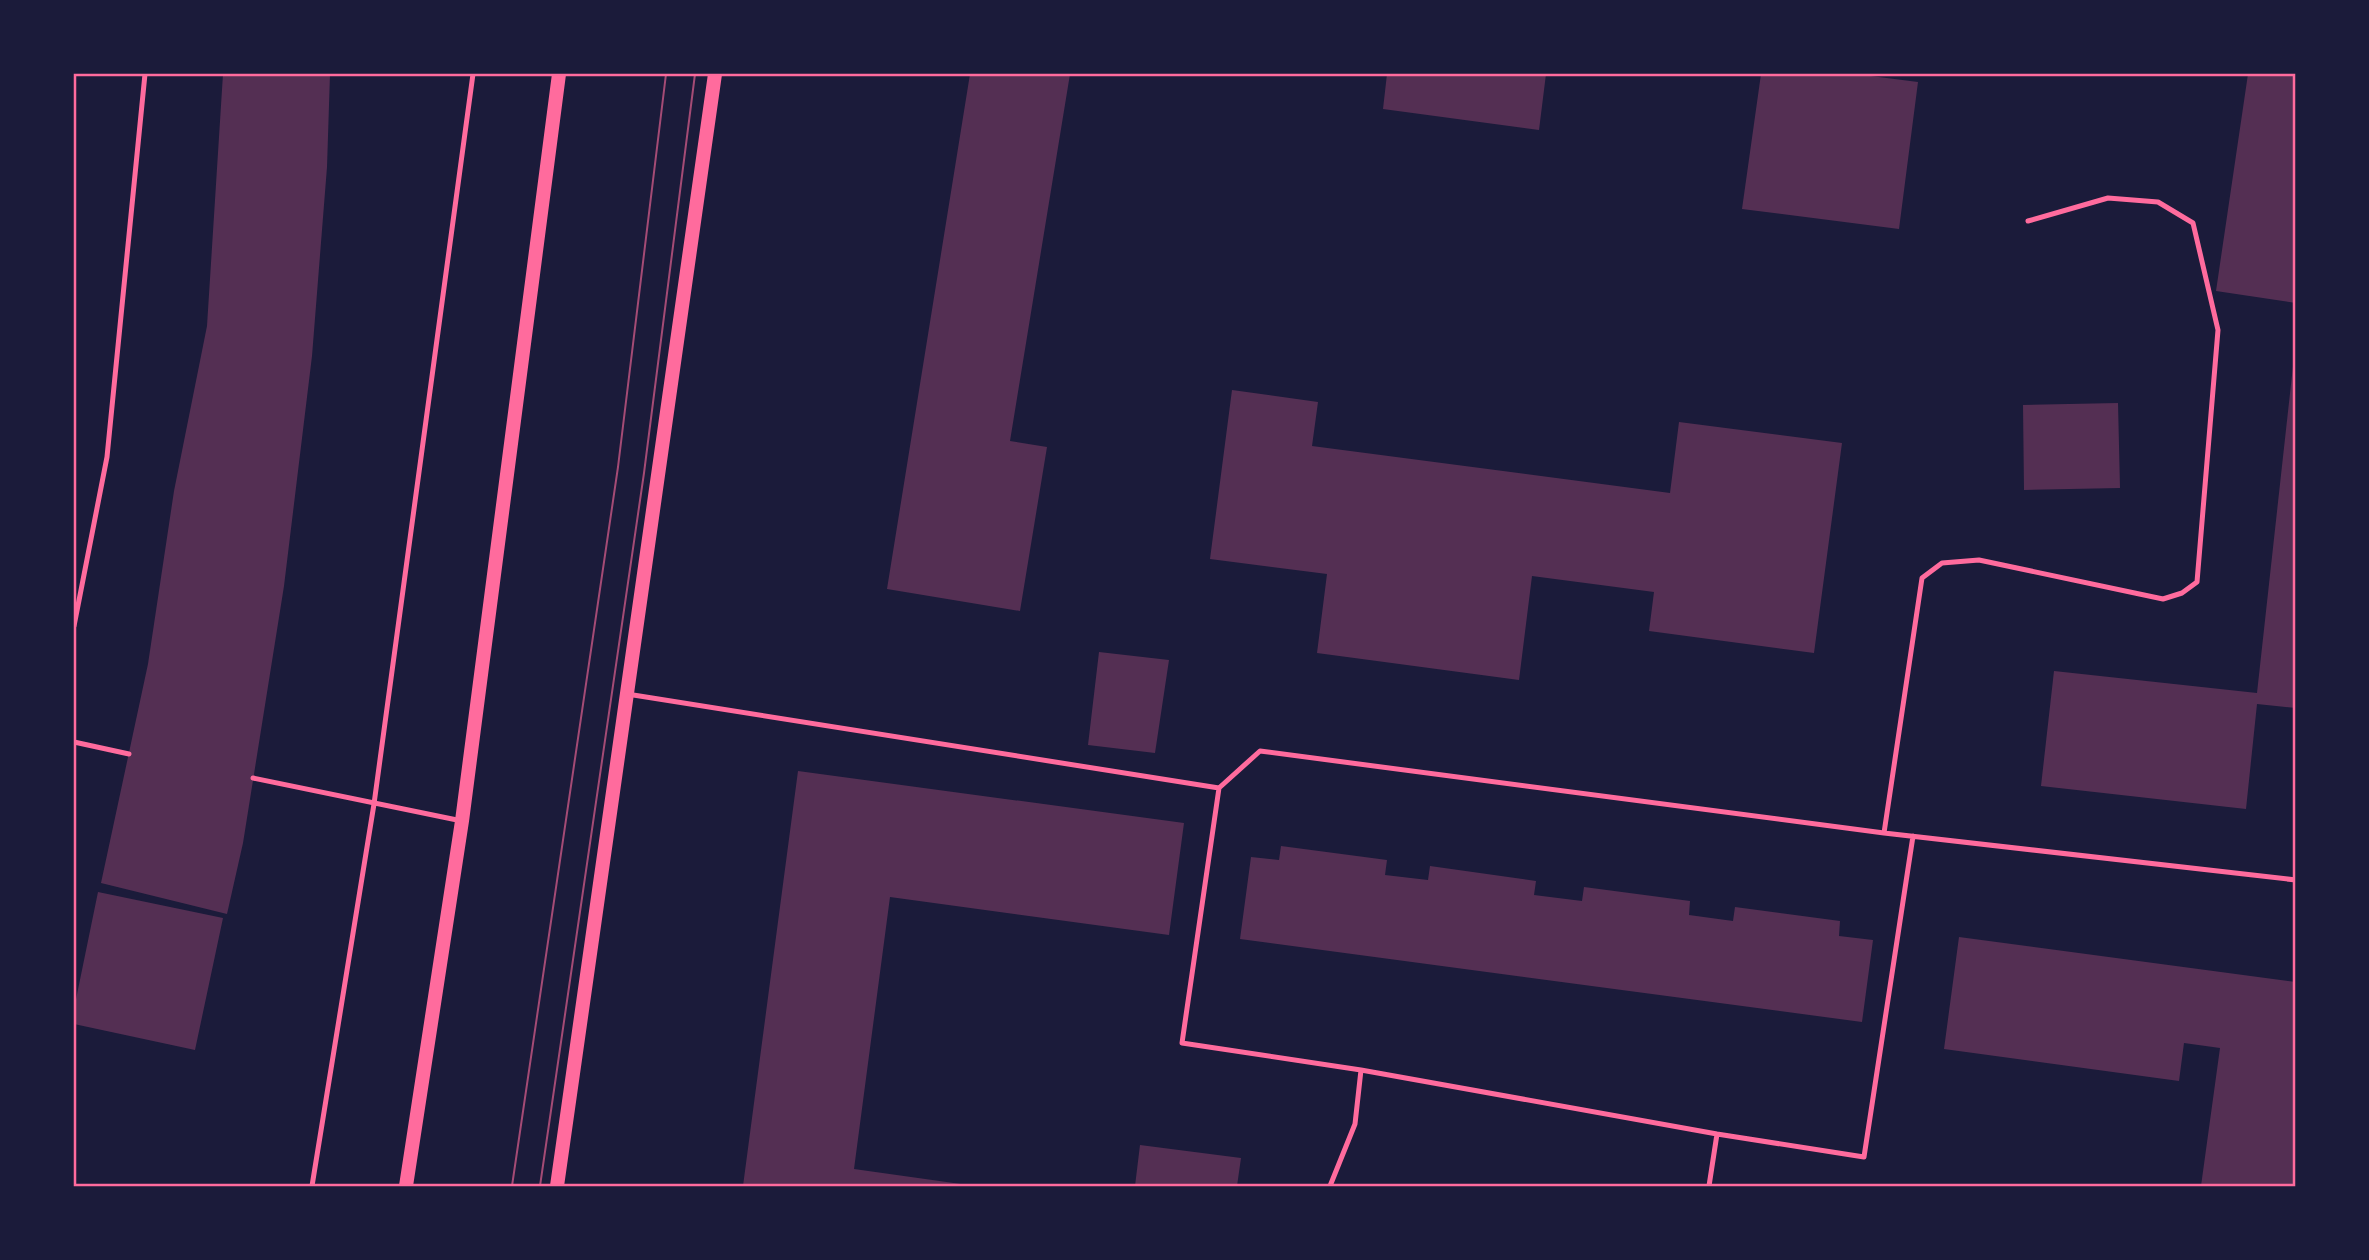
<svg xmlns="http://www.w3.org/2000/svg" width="2369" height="1260" font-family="'Roboto Condensed',sans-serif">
  <rect width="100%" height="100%" fill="#1b1b3a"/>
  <path fill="#542f53" d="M223 74H330L327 167 312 356 284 586 243 843 227 914 101 883 148 664 174 491 207 326Z
    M970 74H1070L1010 441 1047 447 1020 611 887 589Z
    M1387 74H1546L1539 130 1383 109Z
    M1761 74H1855L1918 82 1899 229 1742 209Z
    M2248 74H2296V303L2216 291Z
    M2294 357H2296V708L2257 704 2246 809 2041 786 2054 671 2257 693Z
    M1232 390 1318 402 1312 446 1670 493 1679 422 1842 443 1814 653 1649 631 1654 592 1532 576 1519 680 1317 653 1327 574 1210 559Z
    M2118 403 2120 488 2024 490 2023 405Z
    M1099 652 1169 660 1155 753 1088 745Z
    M798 771 1184 823 1169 935 890 897 854 1169 975 1186H743Z
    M1281 846 1387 860 1385 875 1428 880 1430 866 1536 881 1534 895 1582 901 1584 887 1690 901 1689 915 1733 921 1735 907 1840 921 1839 936 1873 940 1862 1022 1240 939 1251 857 1279 860Z
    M98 892 223 918 195 1050 74 1024V1009Z
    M1959 937 2296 982V1186H2201L2220 1048 2184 1043 2179 1081 1944 1049Z
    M1140 1145 1241 1158 1237 1186H1135Z"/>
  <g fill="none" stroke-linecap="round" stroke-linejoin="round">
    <path stroke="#ff6b9d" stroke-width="5" d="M74 626 107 457 145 74
      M627 694 1219 788 1260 751 1884 833 2296 880
      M74 742 129 754
      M253 778 462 821
      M1219 788 1182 1043 1361 1070 1355 1124 1330 1186
      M1884 833 1922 578 1942 563 1979 560 2163 599 2182 593 2197 582 2218 330 2193 223 2158 202 2108 198 2028 221
      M1361 1070 1717 1134 1864 1157 1913 836
      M312 1186 374 804 473 74
      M1709 1186 1717 1134"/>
    <path stroke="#ff6b9d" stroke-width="14" d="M406 1186 462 821 559 74
      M557 1186 715 74"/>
    <path stroke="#a44b75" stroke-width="2" d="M512 1186 618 467 666 74
      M540 1186 644 473 695 74"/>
  </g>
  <rect width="2369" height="1260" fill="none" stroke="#1b1b3a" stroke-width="150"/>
  <rect x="75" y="75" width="2219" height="1110" fill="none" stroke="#ff6b9d" stroke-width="2.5"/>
</svg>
